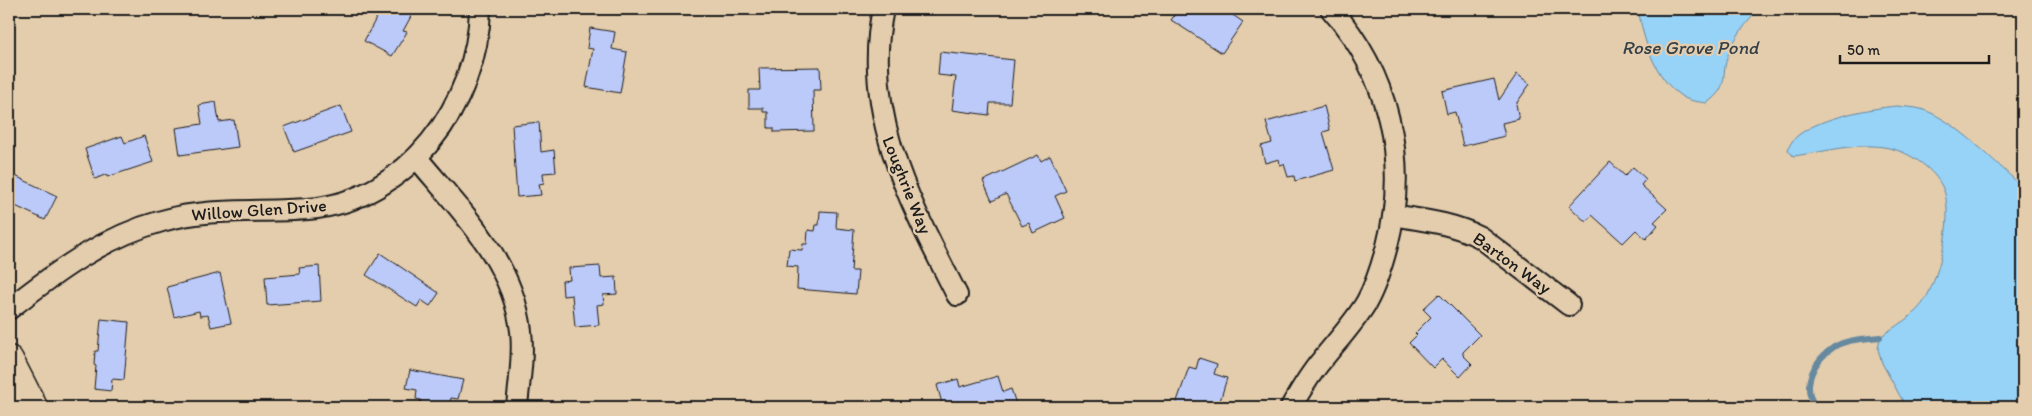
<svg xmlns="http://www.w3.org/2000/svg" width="2032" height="416" font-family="Itim,sans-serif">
  <rect width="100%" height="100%" fill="#e4cdad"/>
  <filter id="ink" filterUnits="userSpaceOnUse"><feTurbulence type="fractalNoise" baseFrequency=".02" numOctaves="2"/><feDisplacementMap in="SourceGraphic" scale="10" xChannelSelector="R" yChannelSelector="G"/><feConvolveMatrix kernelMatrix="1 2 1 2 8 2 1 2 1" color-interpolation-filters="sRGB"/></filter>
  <g filter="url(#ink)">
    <path fill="#97d2f7" stroke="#66899f" d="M1638 9H1759C1747 22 1734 38 1728 55 1720 78 1730 86 1707 103 1699 102 1688 101 1681 96 1653 76 1644 40 1638 9Z
      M1897 106C1905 107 1913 107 1921 109 1956 120 1994 162 2023 187V407H1906L1882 363 1878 349 1880 337C1896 325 1916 316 1926 298 1940 273 1952 221 1945 194 1940 175 1919 159 1902 152 1868 138 1828 152 1793 156L1788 150C1794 121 1871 108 1897 106Z"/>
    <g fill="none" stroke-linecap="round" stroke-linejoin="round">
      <path stroke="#66899f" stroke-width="6" d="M1816 407C1800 386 1814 360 1834 347 1847 339 1865 339 1880 337"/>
    </g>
    <path fill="#bccafa" stroke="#1c1c1c" d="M381 9H415L403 31 407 32 392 56 364 41Z
      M1179 9H1224L1243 22 1222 53 1171 20Z
      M590 28 615 32 612 49 627 52 620 93 586 87 593 49 587 48Z
      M940 52 1014 60 1010 103H990L989 115 952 110 956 77 938 75Z
      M820 67 821 90H813L814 131 774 132V128H768V112H763V108H749V90H760L759 68Z
      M1517 74 1530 84 1516 104 1519 119 1502 123 1505 136 1463 146 1455 112 1447 114 1442 91 1494 79 1499 100Z
      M216 102 219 122 234 120 238 147 180 155 176 128 202 124 199 105Z
      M341 106 351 132 294 152 284 127Z
      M1324 106 1330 130 1323 132 1334 170 1295 181 1294 176 1288 177 1284 164 1280 165 1279 159 1265 163 1261 146 1272 143 1266 122Z
      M539 122 541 152 554 150 556 172 543 173 544 183 539 184 541 195 517 197 512 125Z
      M122 136 125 143 144 136 153 162 107 177V174L95 179 85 149Z
      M1038 155 1041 161 1050 156 1066 191 1055 196 1065 218 1033 233 1029 223 1022 226 1006 194 992 201 983 181Z
      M1610 162 1625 176 1633 167 1646 179 1641 185 1667 209 1654 222 1658 225 1646 239 1636 230 1623 243 1592 215 1586 222 1569 206Z
      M9 173 57 196 45 220 9 203Z
      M820 211 837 212 836 228 854 230 851 271H858L856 294 797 289 798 267 787 266 789 249 802 250 803 244H807L808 230 815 231 816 225H819Z
      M380 253 439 293 430 306 421 300 417 307 366 275Z
      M319 266 321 301 267 305 265 277 300 274 299 268Z
      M600 266 601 278 616 277 617 294 603 295 604 304 597 305 599 325 575 327 572 295 563 296 562 281 570 280 569 268Z
      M220 273 231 323 211 327 208 315 200 316 199 311 174 317 167 287Z
      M1439 294 1480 335 1463 352V355L1472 364 1460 377 1442 359 1433 368 1409 343 1417 335 1415 333 1431 317 1423 309Z
      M101 319 129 322 124 380 112 379 111 391 94 389 96 366 94 365 95 351H98Z
      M1199 358 1217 364 1214 374 1227 378 1220 401 1217 400 1215 407H1175L1189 367 1196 369Z
      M410 370 463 380 458 399 451 398 449 407H419L421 400 416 399 417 390 406 388Z
      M998 376 1003 392 1011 389 1017 407H943L937 385 958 379 960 387Z"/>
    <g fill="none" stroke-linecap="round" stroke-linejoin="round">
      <g stroke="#1c1c1c" stroke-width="24">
        <path id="street" d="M883 9C861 114 911 204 957 295
          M417 158C460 210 513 261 521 331 524 357 519 382 517 407
          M1393 215C1423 220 1452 223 1480 237L1569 305
          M9 309C56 272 103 237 162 221 210 207 259 213 308 209 408 201 478 103 480 9
          M1291 407C1300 391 1310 374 1322 360 1337 341 1354 323 1366 303 1376 285 1382 265 1387 246 1409 161 1389 74 1331 9"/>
      </g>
      <g stroke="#1c1c1c" stroke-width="31">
        <path id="secondary" d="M9 360 33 407"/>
      </g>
      <use href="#street" stroke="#e4cdad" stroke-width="20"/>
      <use href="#secondary" stroke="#e4cdad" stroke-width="28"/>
    </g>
  </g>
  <g text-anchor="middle" stroke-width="4.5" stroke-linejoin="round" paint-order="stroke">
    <g font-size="18" fill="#1c1c1c" stroke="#e4cdad">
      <text transform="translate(907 185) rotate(68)" y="6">Loughrie Way</text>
      <text transform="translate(259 210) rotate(-4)" y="6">Willow Glen Drive</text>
      <text transform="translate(1512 263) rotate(36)" y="6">Barton Way</text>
    </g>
    <g font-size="19" font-style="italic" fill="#354048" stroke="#e4cdad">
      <text x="1690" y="54">Rose Grove Pond</text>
    </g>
  </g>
  <rect width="2032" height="416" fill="none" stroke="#e4cdad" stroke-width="30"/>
  <rect x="15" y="15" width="2002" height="386" fill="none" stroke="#1c1c1c" stroke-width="2" filter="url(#ink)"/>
  <path d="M1840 55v8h149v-8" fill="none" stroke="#1c1c1c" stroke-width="2.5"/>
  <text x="1847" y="55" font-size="15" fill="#1c1c1c" stroke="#e4cdad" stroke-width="4" paint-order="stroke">50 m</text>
</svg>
